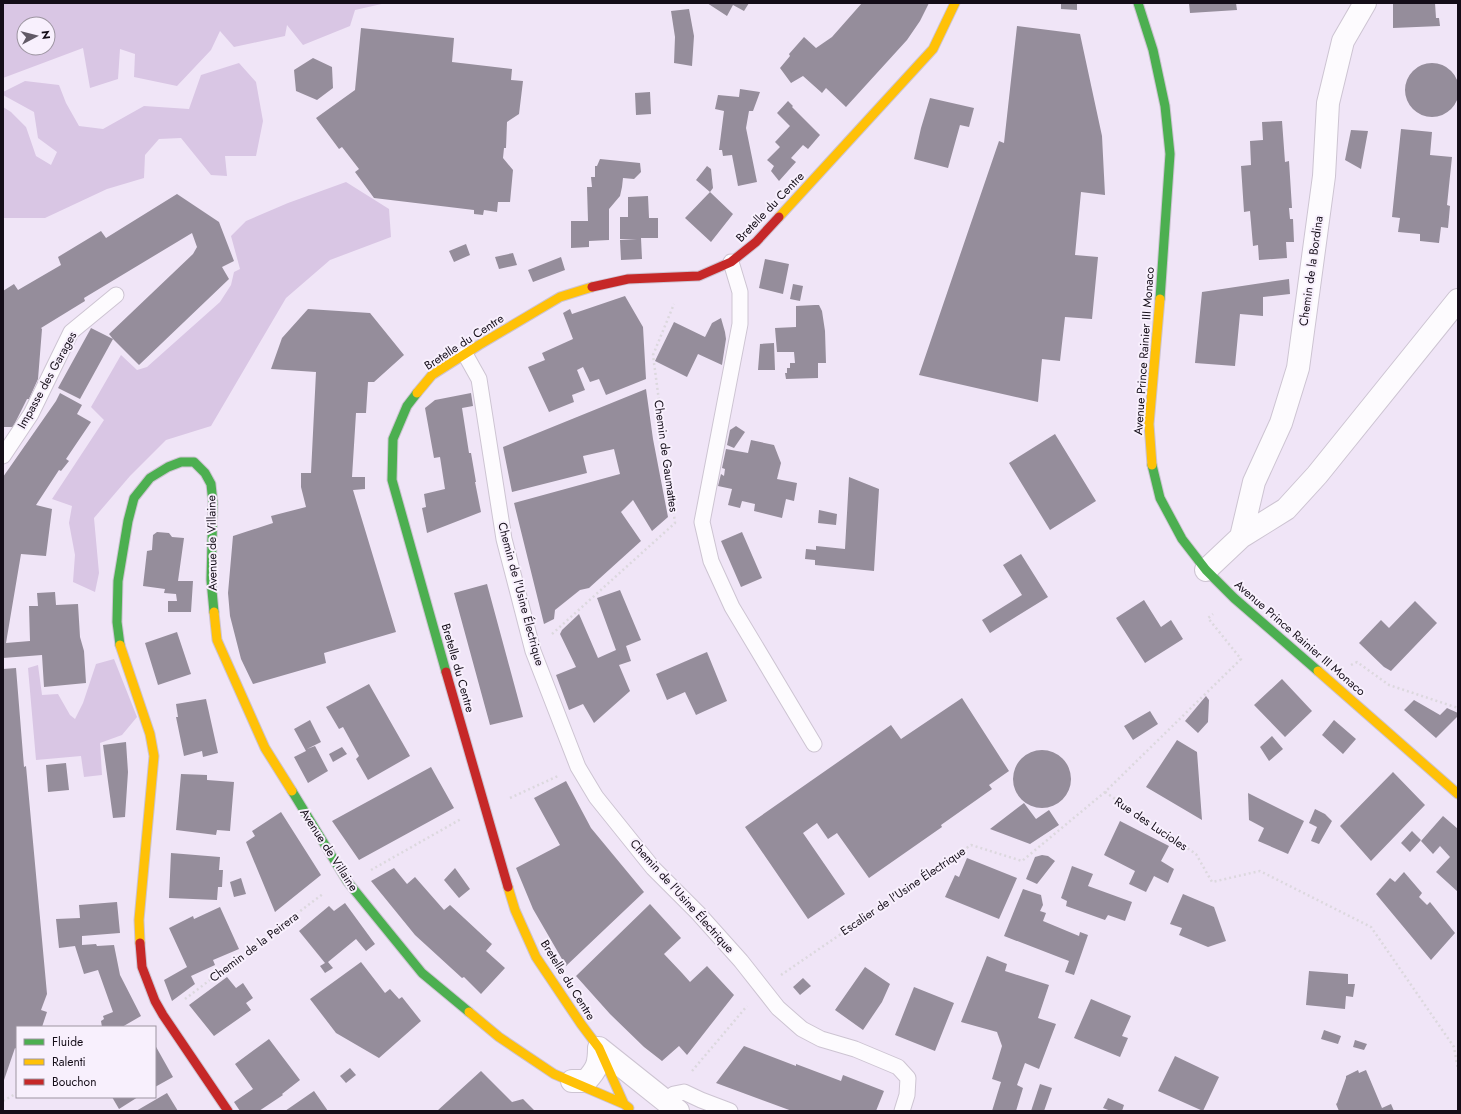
<svg xmlns="http://www.w3.org/2000/svg" width="1461" height="1114" font-family="Jost,sans-serif">
  <rect width="100%" height="100%" fill="#f0e5f7"/>
  <path fill="#d9c6e4" fill-rule="evenodd" d="M3 3H386L355 10 350 26 303 45 287 25 285 36 234 47 220 31 211 50 177 86 134 77 135 54 120 49 118 79 90 88 83 48 3 78ZM24 24H48V48H24Z
    M239 63 256 82 263 121 256 156H225L227 176 211 175 181 138 159 139 145 155 144 178 107 189 45 218H3V107L11 112 26 127 36 156 51 165 57 152 38 138 34 112 3 95V92L25 81 59 85 66 103 79 126 103 129 144 106 189 109 201 75Z
    M346 182 389 209 391 237 330 260 286 298 211 426 166 440 130 476 94 518 99 573 95 592 73 582 75 555 69 523 72 506 52 499 104 420 91 407 121 355 137 370 147 367 220 302 231 285 234 272 240 269 231 236 246 221 288 203Z
    M114 659 137 717 122 735 100 743 102 775 84 777 81 756 36 760 28 668 38 665 42 695 58 694 70 715 75 719 83 703 96 664Z"/>
  <path fill="#958d9b" d="M707 3H749L744 11 733 5 727 16Z
    M862 3H929L920 21 907 40 846 107 826 88 822 93 803 76 791 83 780 68 790 56 789 54 804 37 816 48 832 37Z
    M1061 3H1077V10L1061 9Z
    M1189 3H1236L1237 10 1190 13Z
    M1393 3H1435L1436 18H1439L1440 26 1393 28Z
    M689 9 694 36 692 66 674 63 675 37 671 11Z
    M1017 26 1080 34 1102 136 1105 195 1081 192 1075 255 1098 257 1092 319 1065 317 1060 361 1042 359 1038 402 919 375 999 141 1004 143Z
    M361 28 454 38 452 62 512 69 511 80 523 81 519 114 507 122 506 148H504L503 158 513 170 510 202H498L497 212 484 210 483 215 474 214V210L374 198 355 172 359 169 342 147 339 149 316 118 355 90Z
    M313 58 332 67 333 88 317 100 296 91 294 70Z
    M1405 90a27 27 0 1 1 54 0a27 27 0 1 1-54 0Z
    M740 89 760 92 753 111H749L746 128 757 182 738 186 732 155 723 156 722 150H719L724 111 715 109 718 95 739 97Z
    M650 92 651 114 636 115 635 93Z
    M930 98 974 108 969 127 960 125 948 168 914 159 921 128Z
    M788 101 793 106 792 107 820 135 808 149 803 145 791 158 796 162 779 181 771 171 774 166 767 160 780 147 775 142 790 126 777 113Z
    M1282 121 1285 162 1289 161 1292 208H1289L1290 219H1293L1294 242H1286L1287 258 1259 260 1258 245 1253 246 1250 211 1244 212 1241 166 1251 165 1250 141 1263 140 1262 122Z
    M1401 129 1432 132 1430 155 1452 157 1447 205 1450 206 1448 228 1441 227 1439 243 1420 241V234L1398 232 1400 218 1392 217Z
    M1351 130 1368 131 1361 169 1345 160Z
    M600 159 640 163 641 172 634 179 623 178 622 187 620 196 609 209V240L589 241V247L571 248V221H588L587 187H592L591 177H595V166H597Z
    M707 166 711 169 713 188 710 192 733 214 711 242 685 218 710 192 696 180Z
    M177 194 219 222 234 261 222 267 229 279 139 365 113 339 80 399 58 388 90 330 91 328 113 339 109 334 193 254 197 247 192 233 84 298 85 301 41 328 42 329 38 379 29 399H27L13 427H3V291L14 284 18 290 61 265 58 257 101 231 106 238Z
    M648 196 649 218H658V238H641L642 259 621 260 620 240 637 239H620V217H628V197Z
    M466 244 470 255 454 262 449 251Z
    M513 253 517 265 499 269 495 257Z
    M561 257 565 270 533 282 528 270Z
    M765 259 789 264 783 294 759 288Z
    M1289 279 1290 294 1263 297V316L1240 314 1235 366 1195 363 1202 292Z
    M793 284 803 286 800 301 790 299Z
    M625 296 643 327 646 379 606 395 599 379 590 382 583 367 577 370 585 390 572 395 574 402 549 412 528 367 545 360 542 353 573 339 563 313 570 309 572 314Z
    M815 305H819L822 311 825 331 826 363H818V378L786 379 785 373H787V368H790V363H795L794 352H777L775 328 796 327V306Z
    M308 309 370 313 404 355 374 382H368L366 413H356L352 477H365V489L353 490 396 632 324 653 326 663 253 684 241 659 230 616 228 593 233 536 273 523 271 516 306 507 301 487V473H311L316 372 271 369 282 338Z
    M721 318 725 332 726 339 722 365 698 354 687 377 655 361 674 322 705 337 712 323Z
    M774 343 775 370H758L760 344Z
    M646 389 653 439 668 517 652 531 633 500 621 512 641 541 589 588 580 590 555 610 554 619 544 624 514 503 620 474 614 449 583 456 587 473 512 492 503 447Z
    M60 393 82 405 77 414 91 422 66 459 69 461 61 471 59 470 36 505 52 509 46 556 21 554 6 643 30 641 29 606H38L37 593 55 592 56 605 78 604 80 637 84 651 86 683 44 687 42 655 3 658V477L56 401Z
    M471 393 473 406 462 408 469 453H471L476 482H475L481 512 427 533 422 508 426 507 424 494 445 489 440 457 434 458 425 408 435 400Z
    M736 426 745 432 734 448 727 445 730 430Z
    M1055 434 1096 501 1050 530 1009 463Z
    M751 440 774 445 781 463 777 479 797 483 794 501 786 499 782 518 754 511 755 504 742 501 740 508 728 505 732 489 718 486 721 474 724 476 725 469 722 468 726 449 748 453Z
    M849 477 879 489 874 571 815 565V560L805 559 806 549 816 550V546L845 549Z
    M819 510 837 514 836 525 818 523Z
    M157 532 169 533 172 537 184 538 178 581H193L191 612H168V601H177L176 594 164 593 165 589 143 586 147 551 152 550 153 535Z
    M742 532 762 578 741 587 721 541Z
    M1021 554 1048 597 990 633 982 620 1022 595 1003 565Z
    M487 584 523 717 490 725 454 593Z
    M620 590 641 640 626 646 631 661 619 665 630 691 594 723 583 704 569 710 556 675 576 667 560 634 562 630 579 614 598 658 616 650 597 598Z
    M1144 600 1161 627 1171 620 1183 639 1145 663 1116 618Z
    M1415 601 1437 623 1391 671 1384 667 1359 643 1381 620 1389 628Z
    M177 632 191 674 158 685 145 643Z
    M707 652 727 701 696 715 685 692 667 700 656 674Z
    M16 668 24 767 26 766 47 994 41 1010 47 1012 42 1027H17V1049L15 1048 3 1083V669Z
    M1282 679 1312 711 1285 737 1254 705Z
    M369 684 410 756 368 780 356 759 359 756 343 727 339 729 326 707Z
    M1206 696 1209 700 1208 722 1198 733 1185 721Z
    M962 698 1009 771 989 785 992 789 941 825 942 827 869 878 837 833 828 839 817 823 803 833 845 894 808 919 745 827 891 725 901 739Z
    M206 699 218 753 203 757 202 751 184 756 176 717H178L176 704Z
    M1414 700 1440 715 1447 708 1458 713V716L1436 738 1404 710Z
    M1150 711 1158 724 1133 740 1124 726Z
    M310 720 321 742 307 749 315 746 328 771 308 783 294 757 306 751 294 729Z
    M1334 720 1356 739 1343 754 1322 735Z
    M1272 736 1283 749 1269 761 1260 747Z
    M1177 740 1197 752 1202 820 1146 787Z
    M126 742 128 772 125 817 113 818 103 745Z
    M342 747 347 754 333 762 329 754Z
    M1013 779a29 29 0 1 1 58 0a29 29 0 1 1-58 0Z
    M66 763 69 790 48 792 46 765Z
    M431 767 454 808 359 860 332 821Z
    M1393 772 1425 805 1371 861 1340 826Z
    M181 774 207 775V780L234 782 230 831 217 830 216 835 176 830Z
    M566 781 591 828 644 892 566 966 533 909 516 868 560 845 534 798Z
    M1248 793 1304 821 1288 854 1258 841 1264 828 1249 820Z
    M1024 803 1036 819 1049 810 1059 825 1030 844 990 829Z
    M1315 809 1325 814 1332 821 1319 844 1311 841 1317 827 1309 823Z
    M281 812 321 875 275 912 246 842 255 836 252 831Z
    M1443 816 1458 829V892L1436 872 1450 857 1440 846 1433 854 1421 841Z
    M1120 821 1169 846 1161 861 1174 869 1168 883 1154 876 1146 892 1129 884 1135 871 1104 855Z
    M1412 831 1421 840 1410 852 1401 843Z
    M171 853 220 857 219 870H223L222 887H218L217 900 169 898Z
    M1042 855 1048 856 1055 861 1037 884 1026 879 1035 857Z
    M967 858 1017 878 999 919 945 897 955 875 959 877Z
    M1072 866 1093 874 1088 886 1132 902 1125 921 1108 915 1105 920 1066 906 1067 901 1061 898Z
    M394 868 407 884 415 877 444 910 450 905 492 944 486 951 505 968 481 994 464 977 462 978 415 935 371 881Z
    M455 868 470 889 459 898 444 880Z
    M1404 872 1422 893 1419 897 1427 905 1430 902 1455 933 1431 960 1376 894 1390 878 1395 882Z
    M241 878 246 894 234 897 230 882Z
    M1023 889 1041 895 1043 905 1040 911 1046 913 1043 921 1079 936 1080 932 1088 935 1074 975 1065 972 1069 961 1004 936Z
    M1183 894 1214 907 1226 941 1208 947 1179 935 1182 928 1170 924Z
    M117 902 120 933 82 936V945L96 944 97 946 114 945 120 975 141 1016 122 1027H102L101 1021 104 1019 103 1016 113 1012 98 970 84 974 75 946 59 948 56 919 80 918 79 905Z
    M345 903 375 944 366 951 356 939 328 962 333 968 325 973 320 966 325 963 299 931 329 906 334 911Z
    M650 904 681 938 664 954 682 973 690 982 707 966 734 995 687 1055 679 1046 662 1061 644 1047 610 1014 576 976Z
    M220 907 239 949 213 960 215 965 191 976 195 984 172 1001 164 980 187 967 169 928 193 916 194 919Z
    M987 956 1007 964 1005 971 1049 985 1038 1018 1056 1024 1039 1069 1025 1063 1017 1085 1023 1088 1016 1111H992L1001 1082 992 1079 1002 1046 997 1032 961 1022Z
    M361 962 385 993 390 989 399 999 402 997 421 1021 379 1058 336 1033 310 999Z
    M865 967 890 984 882 1002 863 1030 835 1010Z
    M1309 971 1348 974V984H1355L1353 997 1346 996 1345 1009 1306 1005Z
    M227 977 236 988 243 983 253 998 246 1003 251 1010 214 1036 189 1005Z
    M803 978 811 986 800 995 793 987Z
    M914 987 954 1003 935 1051 895 1035Z
    M1091 999 1131 1016 1122 1036 1128 1038 1120 1057 1074 1038Z
    M1324 1030 1341 1036 1338 1044 1321 1039Z
    M269 1039 300 1080 282 1094 283 1095 259 1111H240L234 1102 253 1089 235 1064Z
    M1355 1040 1367 1044 1364 1050 1353 1047Z
    M155 1045 173 1077 155 1087Z
    M744 1046 796 1066V1064L841 1081 843 1075 884 1091 876 1111H792L716 1083Z
    M1175 1056 1219 1077 1203 1111 1158 1091Z
    M350 1068 356 1075 346 1083 340 1076Z
    M1358 1070 1359 1073 1366 1070 1382 1108 1391 1104 1394 1111H1339L1336 1104 1337 1103 1346 1078V1076Z
    M481 1071 512 1102 523 1099 535 1111H437Z
    M1040 1084 1052 1088 1044 1111H1031Z
    M314 1091 328 1111H285Z
    M167 1093 178 1111H136Z
    M112 1097H138L119 1109Z
    M1108 1098 1124 1105 1122 1111H1111L1103 1108Z"/>
  <g fill="none" stroke-linecap="round" stroke-linejoin="round">
    <g stroke="#cdc4d2" stroke-width="17">
      <path id="lane" d="M731 262 740 292V324L702 522 711 561 732 607 814 744
        M465 354 479 379 504 539 533 651 578 767 596 797 653 868 698 913 741 961 778 1008 802 1029 821 1039 855 1049 898 1067 908 1078 907 1095 902 1111
        M3 456 31 414 71 332 116 295
        M665 1101 674 1094 684 1092 701 1100 730 1111"/>
    </g>
    <g stroke="#cdc4d2" stroke-width="24">
      <path id="street" d="M1241 537 1254 482 1281 423 1298 368 1324 176 1328 103 1343 41 1365 3
        M1206 570 1241 537 1286 509 1317 475 1458 300
        M599 1048 678 1111
        M572 1081H586C597 1069 599 1064 599 1048"/>
    </g>
    <g stroke="#cdc4d2" stroke-width="11">
      <path id="fast" d="M1138 3 1153 50 1165 106 1170 154 1160 299
        M417 393 407 406 393 439 392 480 446 672
        M1152 465 1160 498 1182 539 1206 570 1234 598 1318 671
        M120 645 117 622 118 581 128 521 134 498 150 478 168 467 181 462H194L205 473 211 484 213 503 211 580 214 612
        M292 791 347 881 422 973 469 1012"/>
    </g>
    <g stroke="#cdc4d2" stroke-width="11">
      <path id="slow" d="M779 217 933 49 955 3
        M417 393 432 375 479 345 560 297 592 287
        M1152 465 1149 424 1160 299
        M214 612 217 640 265 748 292 791
        M120 645 150 734 154 756 139 920 140 943
        M1318 671 1458 794
        M508 887 515 910 536 957 581 1024 599 1048 624 1104 629 1108
        M469 1012 499 1037 554 1074 624 1104"/>
    </g>
    <g stroke="#cdc4d2" stroke-width="11">
      <path id="jam" d="M592 287 628 279 699 276 731 262 756 242 779 217
        M446 672 508 887
        M140 943 142 967 155 1001 163 1015 228 1111"/>
    </g>
    <path stroke="#dcd8de" stroke-width="2.5" stroke-dasharray="2 3" stroke-linecap="butt" d="M552 634 675 523 653 355 674 304
      M1351 665 1357 662 1389 685 1458 708
      M1105 792 1196 854 1212 882 1260 871 1371 927 1454 1047 1458 1070
      M510 798 558 776
      M371 870 461 819
      M781 975 971 845 1022 861 1105 792 1241 659 1208 618 1213 614
      M185 999 324 893
      M692 1071 747 1006
      M3 1101 17 1093"/>
    <use href="#lane" stroke="#fdfbfe" stroke-width="15"/>
    <use href="#street" stroke="#fdfbfe" stroke-width="22"/>
    <use href="#fast" stroke="#4caf50" stroke-width="9"/>
    <use href="#slow" stroke="#ffc107" stroke-width="9"/>
    <use href="#jam" stroke="#c62828" stroke-width="9"/>
  </g>
  <g text-anchor="middle" stroke-width="4" stroke-linejoin="round" paint-order="stroke">
    <g font-size="12" fill="#140d18" stroke="#f8f0fd">
      <text transform="translate(770 207) rotate(-46)" y="4">Bretelle du Centre</text>
      <text transform="translate(1311 271) rotate(-82)" y="4">Chemin de la Bordina</text>
      <text transform="translate(464 342) rotate(-33)" y="4">Bretelle du Centre</text>
      <text transform="translate(1144 351) rotate(-86)" y="4">Avenue Prince Rainier III Monaco</text>
      <text transform="translate(47 380) rotate(-61)" y="4">Impasse des Garages</text>
      <text transform="translate(666 456) rotate(82)" y="4">Chemin de Gaumattes</text>
      <text transform="translate(212 543) rotate(-91)" y="4">Avenue de Villaine</text>
      <text transform="translate(521 594) rotate(75)" y="4">Chemin de l'Usine Électrique</text>
      <text transform="translate(1300 638) rotate(41)" y="4">Avenue Prince Rainier III Monaco</text>
      <text transform="translate(458 668) rotate(74)" y="4">Bretelle du Centre</text>
      <text transform="translate(1151 824) rotate(34)" y="4">Rue des Lucioles</text>
      <text transform="translate(329 850) rotate(57)" y="4">Avenue de Villaine</text>
      <text transform="translate(903 891) rotate(-34)" y="4">Escalier de l'Usine Électrique</text>
      <text transform="translate(682 896) rotate(48)" y="4">Chemin de l'Usine Électrique</text>
      <text transform="translate(254 947) rotate(-37)" y="4">Chemin de la Peirera</text>
      <text transform="translate(568 980) rotate(58)" y="4">Bretelle du Centre</text>
    </g>
  </g>
  <rect width="1461" height="1114" fill="none" stroke="#140d18" stroke-width="8"/>
  <rect x="16" y="1026" width="140" height="72" fill="#f8f0fd" stroke="#9d95a1"/>
  <rect x="24" y="1039" width="20" height="6" fill="#4caf50" stroke="#9d95a1"/>
  <text x="52" y="1046" font-size="12" fill="#140d18">Fluide</text>
  <rect x="24" y="1059" width="20" height="6" fill="#ffc107" stroke="#9d95a1"/>
  <text x="52" y="1066" font-size="12" fill="#140d18">Ralenti</text>
  <rect x="24" y="1079" width="20" height="6" fill="#c62828" stroke="#9d95a1"/>
  <text x="52" y="1086" font-size="12" fill="#140d18">Bouchon</text>
  <g transform="translate(36 36) rotate(83)"><circle r="19" fill="#f8f0fd" stroke="#9d95a1"/>
  <path d="M0-3L7 15L0 10L-7 15Z" fill="#615966"/>
  <text y="-6" font-size="11" font-weight="bold" text-anchor="middle" fill="#140d18">N</text>
  </g>
</svg>
